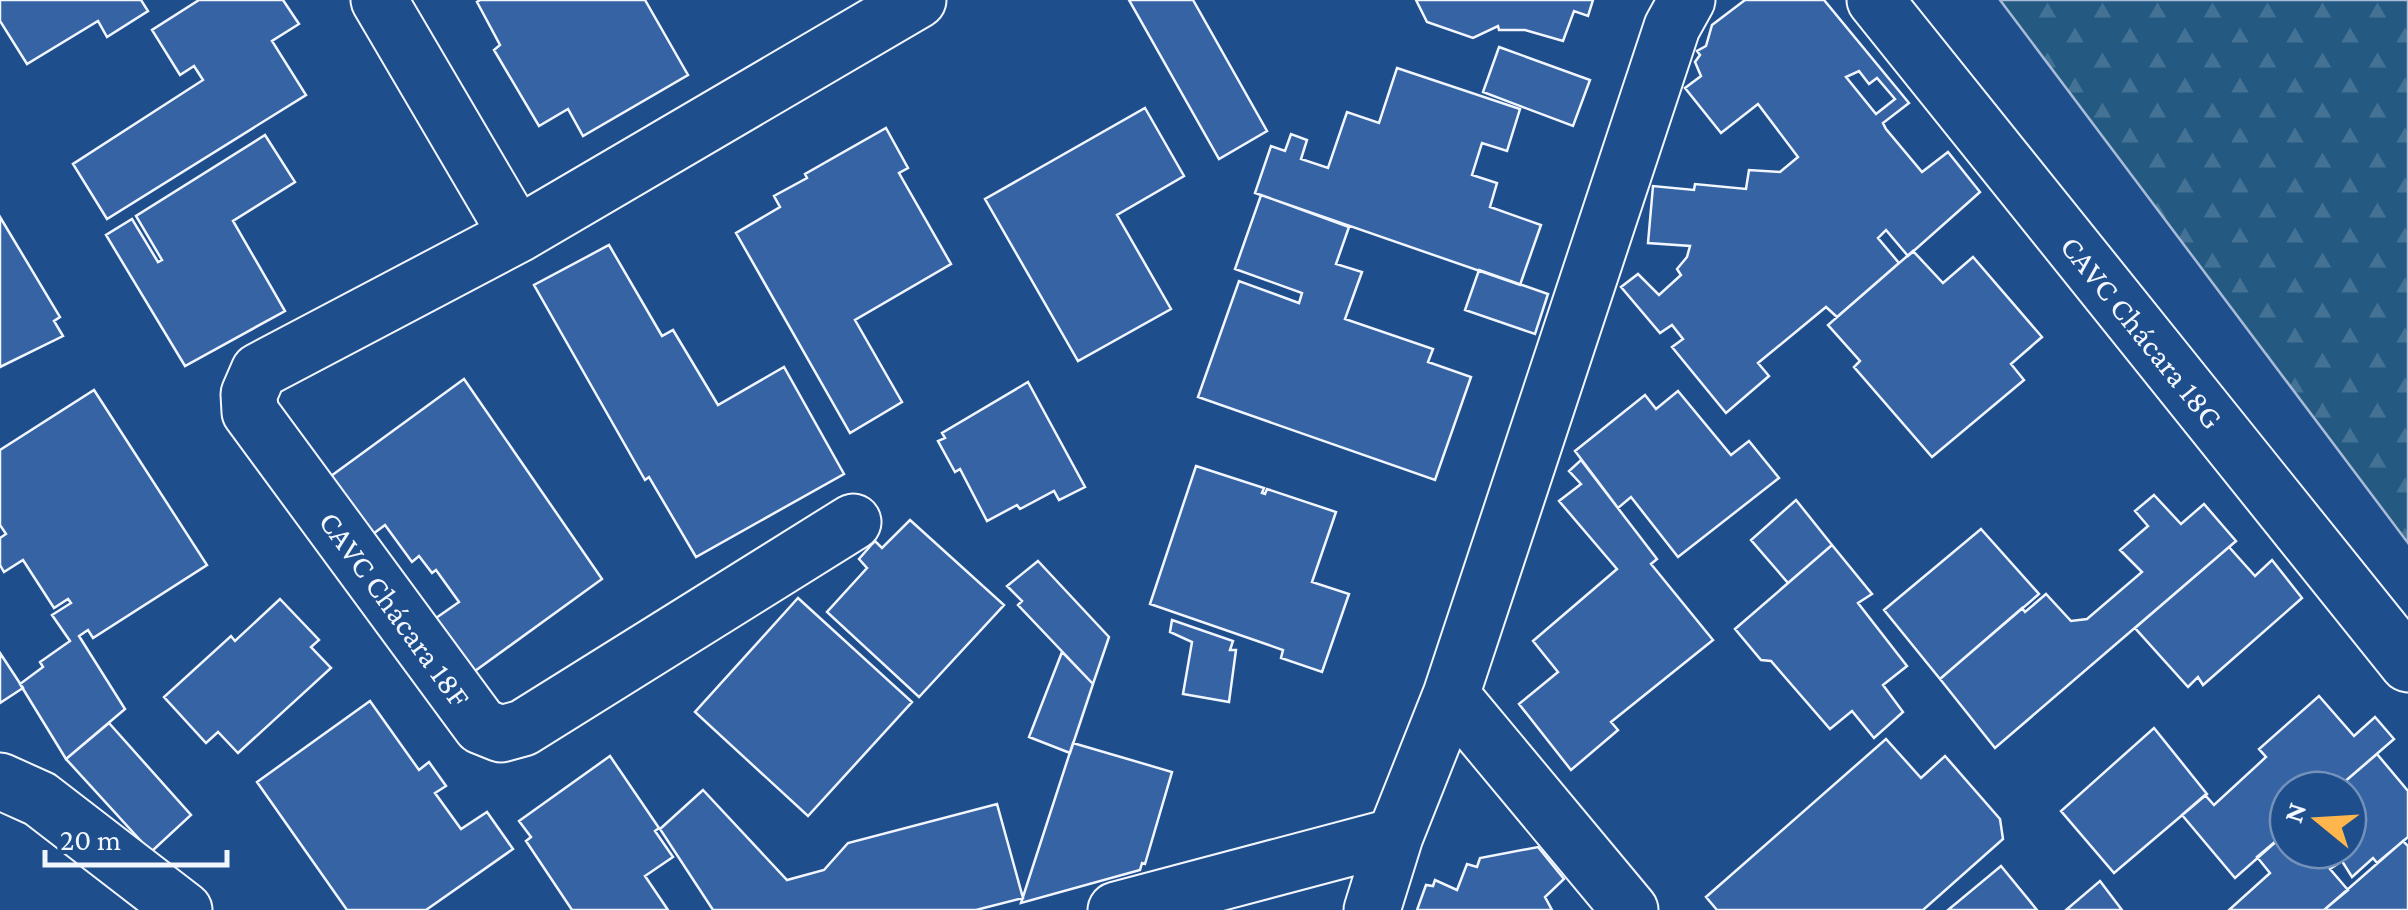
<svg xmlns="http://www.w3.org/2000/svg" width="2408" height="910" font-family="'Crimson Pro',serif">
  <defs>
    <pattern id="forest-firs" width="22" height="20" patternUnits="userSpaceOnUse" patternTransform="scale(2.5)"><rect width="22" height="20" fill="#245a82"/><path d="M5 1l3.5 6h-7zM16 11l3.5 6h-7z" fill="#447295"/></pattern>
  </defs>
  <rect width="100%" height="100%" fill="#1f4e8c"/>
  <path fill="url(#forest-firs)" stroke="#a8bbd7" stroke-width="2.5" d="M2000 0H2408V543Z"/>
  <path fill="#3563a3" stroke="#f2f6ff" stroke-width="2.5" fill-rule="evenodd" d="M0 0H141L148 11 107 37 98 21 27 64 0 21Z
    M199 0H283L299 24 272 41 306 95 107 219 73 164 203 80 194 66 180 75 152 30Z
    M480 0H645L688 75 583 136 568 109 539 126 494 50 500 45 477 2Z
    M1129 0H1193L1267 131 1219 159Z
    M1416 0H1593L1588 16 1574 11 1563 41 1525 30H1499L1498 26 1473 38 1427 22Z
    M1745 0H1824L1909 103 1883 123 1886 129 1922 172 1948 152 1980 192 1908 256 1886 230 1878 238 1899 263 1837 317 1826 307 1758 363 1769 376 1726 413 1672 347 1683 339 1672 325 1660 333 1621 287 1638 274 1659 295 1681 275 1677 269 1687 257 1690 246 1648 243 1653 186 1694 190 1695 184 1746 189 1749 170 1780 172 1798 157 1758 104 1721 133 1685 88 1701 76 1695 62 1700 55 1697 51 1706 46 1712 25ZM1859 71 1869 84 1877 78 1895 99 1876 114 1846 77Z
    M1499 47 1590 80 1573 126 1483 92Z
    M1397 68 1520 109 1507 151 1482 143 1472 175 1497 183 1490 207 1541 225 1520 285 1255 193 1271 146 1285 151 1291 134 1307 140 1301 159 1328 168 1347 112 1379 123Z
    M1145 108 1184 176 1117 215 1171 309 1078 361 985 199Z
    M886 128 908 168 899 173 951 264 855 320 902 402 850 433 736 233 780 207 774 196 807 178 805 174Z
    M265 135 295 182 233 221 285 311 185 366 106 235 132 219 158 262 162 260 136 216Z
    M1261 195 1349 227 1336 264 1362 272 1345 319 1433 349 1428 362 1471 377 1435 480 1198 397 1239 281 1299 303 1302 293 1235 269Z
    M0 217 60 317 54 321 63 336 0 367Z
    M609 245 662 336 673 330 718 405 784 367 844 474 696 557 649 477 645 480 534 285Z
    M1913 251 1943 283 1973 257 2042 337 2011 364 2024 380 1932 457 1854 367 1860 361 1828 325Z
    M1479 270 1548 294 1535 334 1465 310Z
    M464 379 602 579 475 671 436 618 459 602 436 570 432 573 419 556 412 562 385 525 373 534 331 476Z
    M1028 382 1085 487 1059 500 1054 491 1020 509 1017 505 987 521 960 469 955 472 938 441 945 438 942 433Z
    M94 390 207 565 93 638 88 630 79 636 125 709 66 759 20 684 43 667 40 662 70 641 52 615 71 603 68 599 54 608 23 560 4 572 0 565V538L6 534 0 525V450Z
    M1678 391 1731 455 1749 441 1779 478 1678 557 1631 497 1618 508 1575 451 1645 395 1656 409Z
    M1581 460 1657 559 1651 564 1713 640 1611 722 1618 730 1571 770 1519 704 1558 672 1533 641 1617 569 1559 501 1581 484 1569 471Z
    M1196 466 1264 488 1262 493 1265 494 1267 489 1336 512 1312 582 1349 594 1322 672 1281 658 1283 650 1150 604Z
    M2154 495 2181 524 2204 504 2236 541 1995 748 1940 679 2022 608 2025 612 2046 594 2071 621 2087 619 2142 572 2120 550 2148 526 2135 511Z
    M1796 500 1832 545 1788 583 1751 540Z
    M910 520 1004 605 919 697 827 612 867 568 859 559 872 544 875 541 882 548Z
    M1981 529 2039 594 1940 679 1884 610Z
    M1832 545 1872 594 1858 603 1907 666 1883 685 1903 712 1874 738 1852 711 1830 729 1771 661 1761 660 1735 629Z
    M2229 547 2255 576 2272 560 2302 598 2203 685 2198 677 2188 687 2135 628Z
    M1038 561 1109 637 1093 684 1018 605 1022 601 1007 586Z
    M798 598 912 702 808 816 695 712Z
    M280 599 319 640 311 647 331 668 238 753 218 732 206 743 164 697 231 636 235 641Z
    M1172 620 1233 641 1230 650H1236L1229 702 1183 694 1192 642 1170 632Z
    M1062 652 1093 684 1070 753 1029 737Z
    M0 653 23 688 0 703Z
    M2319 696 2354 736 2375 717 2394 739 2335 790H2288V831L2235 878 2182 815 2205 795 2214 805 2266 757 2259 749Z
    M370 701 419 770 429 762 446 786 435 793 461 829 487 812 513 849 426 910H347L257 782Z
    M109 723 191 815 151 852 66 759Z
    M2154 728 2207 794 2114 873 2061 811Z
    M1886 739 1921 778 1945 756 2000 819 2003 839 1923 910H1717L1706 897Z
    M1073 743 1172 772 1145 864 1142 863 1140 870 1021 903Z
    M2377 754 2408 791V837L2377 863 2373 858 2352 877 2342 861 2330 869 2348 890 2324 910H2229L2270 873 2257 857 2288 831V850H2348V790H2335Z
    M610 756 659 828 655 831 673 857 645 876 668 910H572L526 841 531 837 519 821Z
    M703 790 787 880 824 870 848 843 997 804 1023 898 976 910H713L660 829Z
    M2403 841 2408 846V910H2324Z
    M1538 847 1564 879 1545 897 1552 910H1417L1426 885 1433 886 1435 880 1457 890 1467 864 1477 867 1480 858Z
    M2001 866 2037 910H1948Z
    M2100 881 2122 910H2066Z"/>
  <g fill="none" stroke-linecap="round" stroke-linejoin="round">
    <g stroke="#f2f6ff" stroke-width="59">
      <path id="minor" d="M379 0 517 235 918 0
        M1875 0 2408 664
        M517 235 259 371 249 394 250 412 481 726 501 734 523 728 853 522
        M1451 695 1630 910
        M0 781 40 799 184 910
        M1116 910 1395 836
        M1372 910 1395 836 1451 695 1672 27 1687 0"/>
    </g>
    <use href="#minor" stroke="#1f4e8c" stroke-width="55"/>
  </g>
  <g text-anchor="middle" stroke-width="8" stroke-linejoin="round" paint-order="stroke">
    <g font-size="32" fill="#f2f6ff" stroke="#1f4e8c">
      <text transform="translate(2142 332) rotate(51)" y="11">CAVC Chácara 18G</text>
      <text transform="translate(395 609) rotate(54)" y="11">CAVC Chácara 18F</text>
    </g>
  </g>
  <g transform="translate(2318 820) rotate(288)"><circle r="48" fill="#1f4e8c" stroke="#7391ba" stroke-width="2.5"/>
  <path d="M0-8L18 38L0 25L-18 38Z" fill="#ffb74d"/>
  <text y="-15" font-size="28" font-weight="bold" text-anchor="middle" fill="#f2f6ff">N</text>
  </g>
  <path d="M45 850v15h182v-15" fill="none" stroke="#f2f6ff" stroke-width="5"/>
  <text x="60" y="850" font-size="30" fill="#f2f6ff" stroke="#1f4e8c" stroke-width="8" paint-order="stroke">20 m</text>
</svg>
